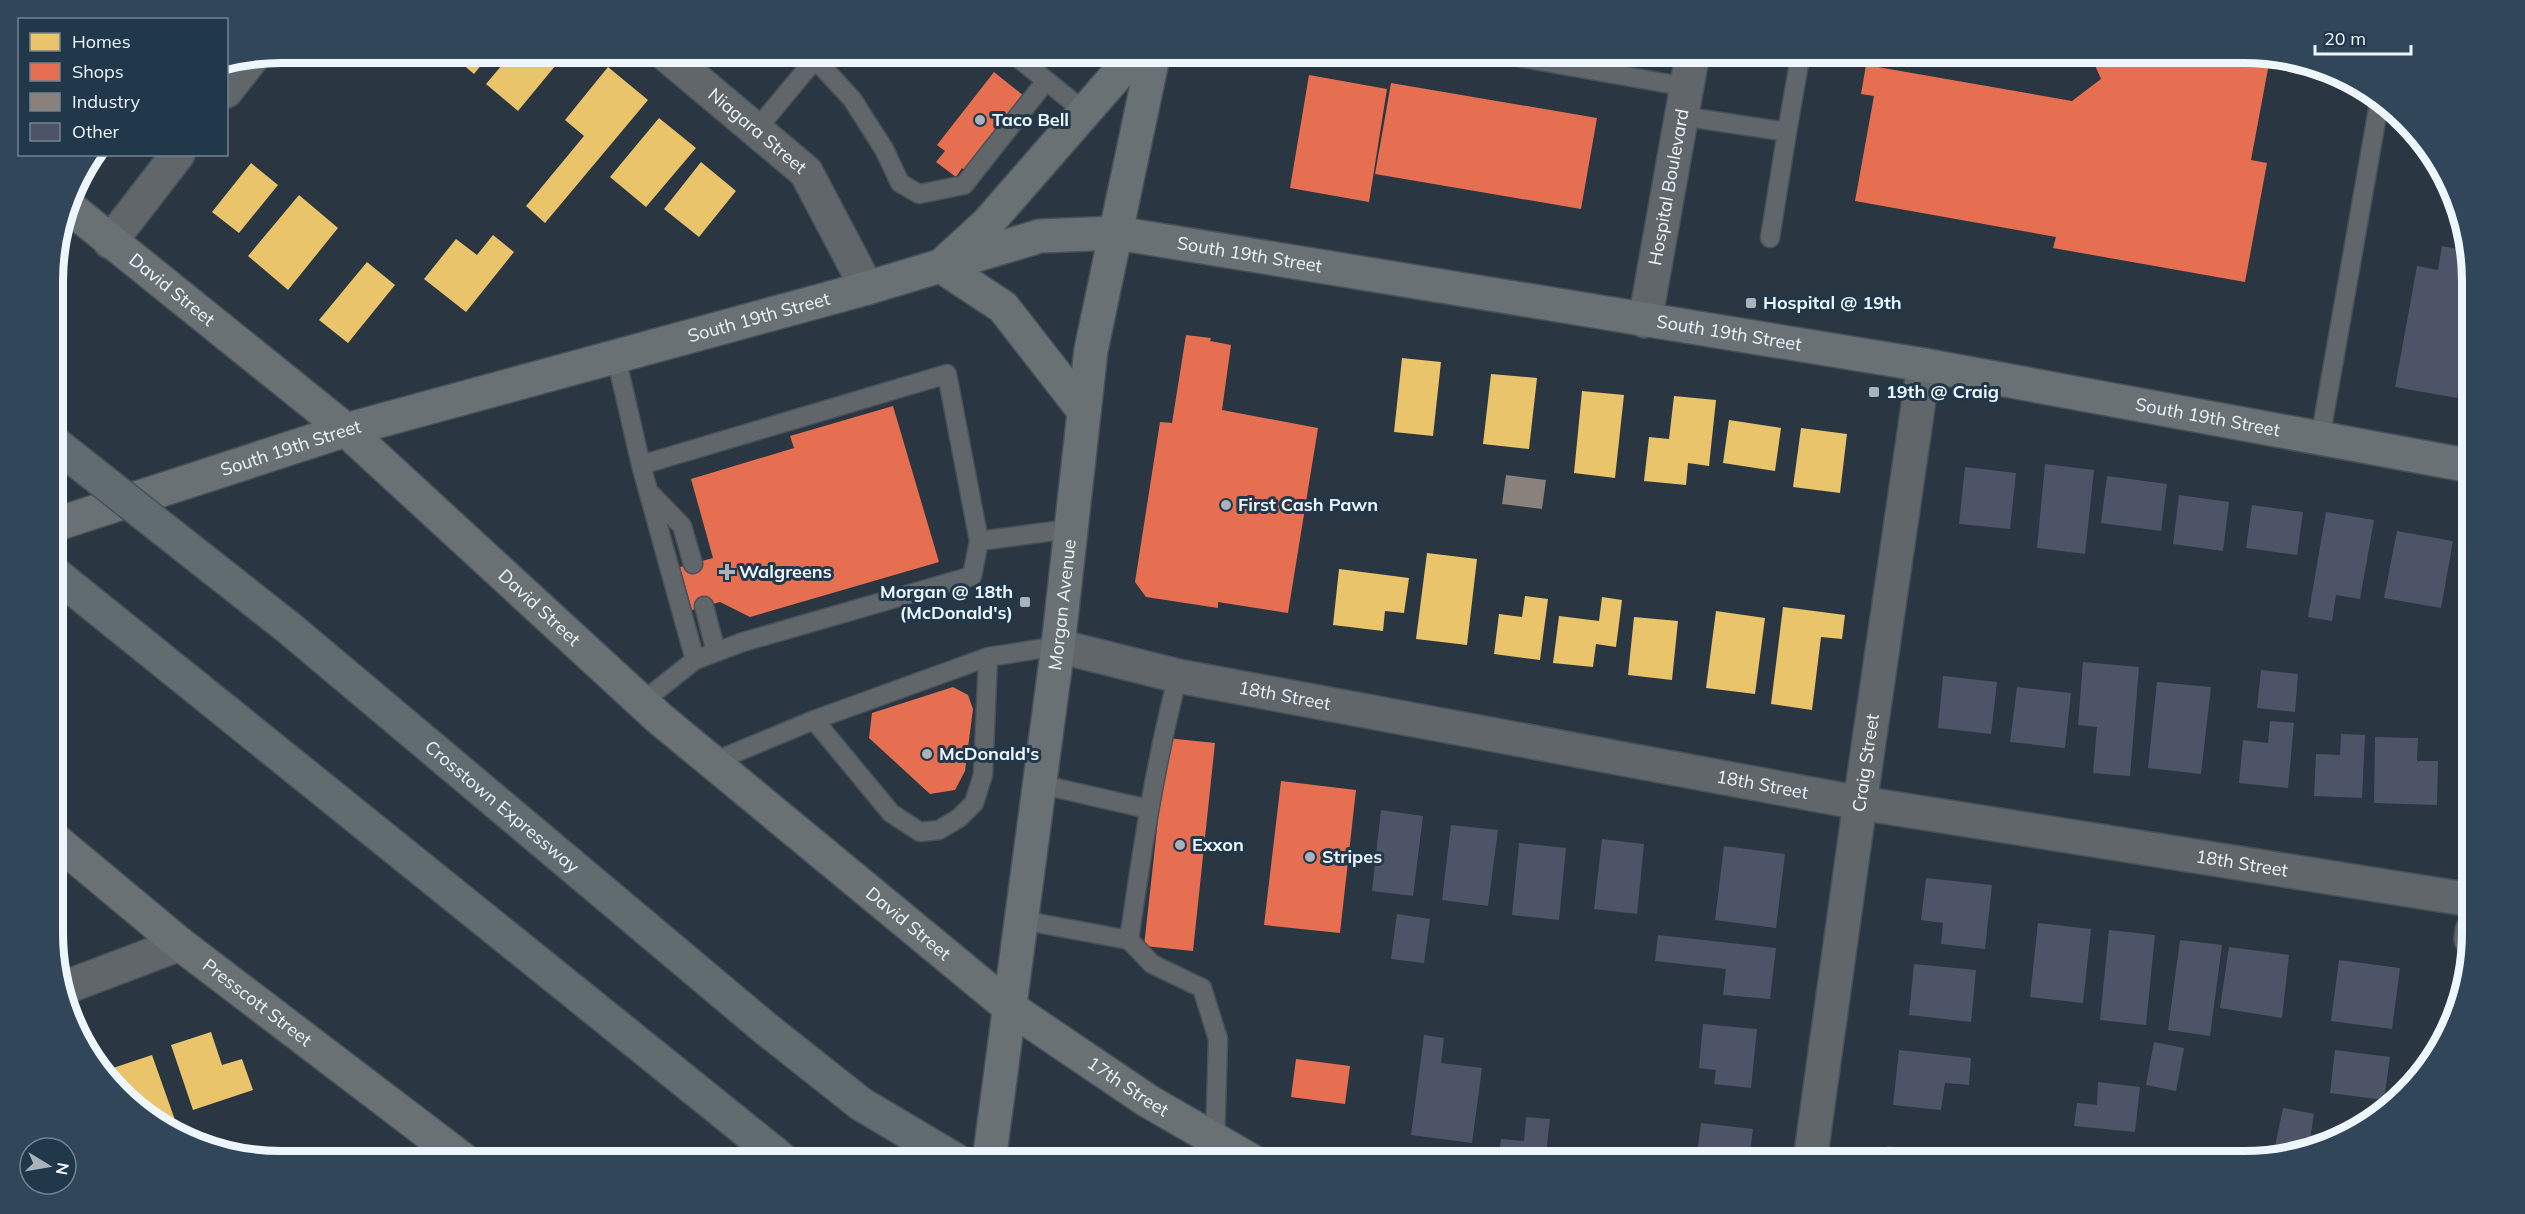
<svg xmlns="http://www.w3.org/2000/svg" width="2525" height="1214" font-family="Mulish,sans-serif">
  <rect width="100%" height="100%" fill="#2a3641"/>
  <path fill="#e9c46a" d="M448 52H492L474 74Z
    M513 52 565 54 518 111 486 84Z
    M608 67 648 100 545 223 526 206 584 136 565 120Z
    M659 118 696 148 646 207 610 177Z
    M701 162 736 191 699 237 664 209Z
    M251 163 278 185 239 233 212 212Z
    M299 195 338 228 288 290 248 256Z
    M493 235 514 252 466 312 424 279 456 239 477 255Z
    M367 262 395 285 348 343 319 320Z
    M1402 358 1441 362 1433 436 1394 432Z
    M1491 374 1537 378 1529 449 1483 444Z
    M1582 391 1624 395 1615 478 1574 473Z
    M1674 396 1716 400 1709 466 1688 463 1686 485 1644 481 1649 437 1669 439Z
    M1729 420 1781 428 1775 471 1723 463Z
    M1801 428 1847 434 1840 493 1793 487Z
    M1427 553 1477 559 1467 645 1416 639Z
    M1339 569 1409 578 1404 613 1385 611 1383 631 1333 625Z
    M1525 596 1548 599 1540 660 1494 654 1499 614 1522 617Z
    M1602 597 1622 600 1616 647 1596 644 1593 667 1553 663 1559 616 1599 621Z
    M1783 607 1845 615 1842 639 1821 637 1812 710 1771 704Z
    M1716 611 1765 618 1755 694 1706 688Z
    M1634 617 1678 621 1672 680 1628 675Z
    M211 1032 222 1065 242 1059 253 1090 193 1110 171 1045Z
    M152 1055 175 1120 160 1125 141 1114 112 1085 107 1070Z
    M382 1151 398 1161H370L369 1159Z"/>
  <path fill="#e76f51" d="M1578 52H1606L1605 58Z
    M2089 52H2244L2270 58 2251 160 2267 163 2245 282 2053 248 2056 237 1855 201 1874 96 1861 94 1866 65 2072 101 2101 79Z
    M994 72 1024 96 965 171 962 168 956 177 936 162 945 151 937 145Z
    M1309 75 1387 89 1369 202 1290 188Z
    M1391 83 1597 118 1581 209 1375 174Z
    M1186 335 1211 338 1210 341 1231 345 1222 410 1318 428 1288 613 1218 602V608L1146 597 1135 582 1160 422 1172 423Z
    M893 406 939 562 750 617 720 602 692 610 680 567 713 558 691 479 794 448 790 436Z
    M953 687 968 695 973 709 965 771 955 790 930 794 869 738 872 713Z
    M1167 738 1215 743 1193 951 1144 946Z
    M1281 781 1356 790 1340 933 1264 925Z
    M1296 1059 1350 1066 1345 1104 1291 1097Z"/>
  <path fill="#8a817c" d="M1506 475 1546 480 1542 509 1502 504Z"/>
  <path fill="#4d5468" d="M2442 246 2463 250 2458 274 2471 276V324L2457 398 2395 387 2417 266 2438 270Z
    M2045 464 2094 470 2085 554 2037 548Z
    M1965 467 2016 473 2010 529 1959 524Z
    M2107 476 2167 484 2161 531 2101 523Z
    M2179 495 2229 502 2223 551 2173 544Z
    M2252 505 2303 512 2297 555 2246 548Z
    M2326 512 2374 520 2360 599 2336 595 2332 621 2308 617Z
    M2397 531 2453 541 2441 608 2384 598Z
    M2083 662 2139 667 2130 776 2093 773 2097 727 2078 725Z
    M2261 670 2298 674 2295 712 2257 708Z
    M1943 676 1997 682 1991 734 1938 728Z
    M2157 682 2211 687 2201 774 2148 768Z
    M2017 687 2071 693 2065 748 2010 742Z
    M2270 721 2294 723 2288 788 2239 783 2243 740 2268 743Z
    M2341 734 2365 735 2362 798 2314 796 2316 754 2340 755Z
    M2375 737 2418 738 2417 761H2438L2437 805 2374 803Z
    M1381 810 1423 816 1413 896 1372 891Z
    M1451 825 1498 830 1488 906 1442 900Z
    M1602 839 1644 844 1637 914 1594 909Z
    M1519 843 1566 848 1559 920 1512 915Z
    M1724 846 1785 854 1776 928 1715 920Z
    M1926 878 1992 885 1985 949 1941 944 1943 923 1921 920Z
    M1397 914 1430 919 1424 963 1391 959Z
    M2038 923 2091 929 2083 1003 2030 997Z
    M2109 930 2155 935 2146 1025 2100 1020Z
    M1658 935 1776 948 1770 999 1723 995 1726 969 1655 961Z
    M2180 940 2222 945 2210 1036 2168 1030Z
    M2229 947 2289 955 2282 1018 2220 1008Z
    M2339 960 2400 968 2392 1029 2331 1021Z
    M1914 964 1976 970 1971 1022 1909 1015Z
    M1703 1024 1757 1029 1751 1088 1714 1084 1716 1070 1699 1068Z
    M1424 1035 1444 1038 1441 1063 1482 1068 1472 1143 1411 1135Z
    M2154 1042 2184 1048 2176 1091 2146 1085Z
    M1899 1050 1971 1058 1969 1085 1945 1083 1941 1110 1893 1105Z
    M2335 1050 2390 1057 2384 1100 2330 1093Z
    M2098 1082 2140 1087 2135 1132 2074 1126 2077 1103 2097 1105Z
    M2283 1108 2314 1114 2308 1151 2275 1146Z
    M1526 1117 1550 1119 1545 1161H1498L1501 1139 1524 1141Z
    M1701 1123 1753 1129 1749 1161H1696Z
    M2315 1137 2339 1139 2314 1150Z
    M1887 1146 1947 1154 1946 1161H1885Z"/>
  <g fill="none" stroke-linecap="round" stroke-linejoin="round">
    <g stroke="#47515a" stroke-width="21">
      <path id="lane" d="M1011 52 1085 112
        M1490 52 1687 87
        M815 59 852 99 884 149 900 183 919 194 964 185 1046 81
        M1614 74 1617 52
        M1681 116 1787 132 1801 52
        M756 130 821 52
        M1770 238 1787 132
        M616 357 641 465 947 374 979 541 1069 529
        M2320 439 2380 98
        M641 465 695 660
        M650 493 682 526 693 564
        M704 606 716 652
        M642 702 695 660 743 642 972 576 979 541
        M814 720 891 813 920 832 939 830 959 818 974 803 983 775 988 657
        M713 762 814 720 988 657 1058 646
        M1039 784 1148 809
        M1021 920 1129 940 1152 964 1202 988 1218 1039 1215 1140
        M1129 940C1142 851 1155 763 1178 676"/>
    </g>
    <g stroke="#47515a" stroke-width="36">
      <g id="street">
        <path id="s1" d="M663 52 806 172 867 288"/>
        <path d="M226 91 252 58"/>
        <path d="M110 242 178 154"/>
        <path id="s2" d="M1645 321 1693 52"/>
        <path id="s3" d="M1058 646 1178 676 1860 803 2472 900"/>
        <path d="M2471 939 2472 931"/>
        <path d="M61 989 180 944"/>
        <path id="s4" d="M1810 1161 1860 803 1924 365"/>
      </g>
    </g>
    <g stroke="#47515a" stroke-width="36">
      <g id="secondary">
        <path id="s5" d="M69 207 346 430 659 718 1009 1007 1148 1101 1252 1161"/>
        <path d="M1084 411 1003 307 941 266 987 224 1137 52"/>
        <path id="s6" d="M54 525 346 430 867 288 1040 236 1117 233 1924 365 2471 466"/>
        <path id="s7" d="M54 839 180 944 465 1161"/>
        <path id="s8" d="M989 1161 1058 646 1091 350 1154 52"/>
      </g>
    </g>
    <g stroke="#47515a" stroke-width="36">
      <g id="highway">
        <path d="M54 573 784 1161"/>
        <path id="s9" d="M289 628 765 1028 861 1104 957 1161"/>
      </g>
    </g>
    <use href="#lane" stroke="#606669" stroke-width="18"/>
    <use href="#street" stroke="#606669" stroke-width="33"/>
    <use href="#secondary" stroke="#697174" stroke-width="33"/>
    <use href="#highway" stroke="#616c71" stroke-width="33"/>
    <g stroke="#47515a" stroke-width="36" stroke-linecap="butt">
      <path id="highway-bridge" d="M53 442 289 628"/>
    </g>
    <use href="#highway-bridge" stroke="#616c71" stroke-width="33"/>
  </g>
  <g fill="#a9b3bb" stroke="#21374a" stroke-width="2">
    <circle cx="980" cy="120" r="6"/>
    <rect x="1745" y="297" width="12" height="12" rx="3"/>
    <rect x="1868" y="386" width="12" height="12" rx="3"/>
    <circle cx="1226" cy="505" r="6"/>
    <path d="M724 563h6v6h6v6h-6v6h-6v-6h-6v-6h6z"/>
    <rect x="1019" y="596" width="12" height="12" rx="3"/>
    <circle cx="927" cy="754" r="6"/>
    <circle cx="1180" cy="845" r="6"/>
    <circle cx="1310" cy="857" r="6"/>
  </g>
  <g text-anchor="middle" stroke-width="6" stroke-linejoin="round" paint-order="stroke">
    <g font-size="18" font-weight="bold" fill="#eef6fd" stroke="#21374a" text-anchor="start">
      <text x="992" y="126">Taco Bell</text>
      <text x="1763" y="309">Hospital @ 19th</text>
      <text x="1886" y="398">19th @ Craig</text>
      <text x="1238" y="511">First Cash Pawn</text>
      <text x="739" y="578">Walgreens</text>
      <text x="1013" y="598" text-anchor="end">Morgan @ 18th<tspan x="1013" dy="21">(McDonald's)</tspan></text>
      <text x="939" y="760">McDonald's</text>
      <text x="1192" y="851">Exxon</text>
      <text x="1322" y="863">Stripes</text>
    </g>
    <g font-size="18" fill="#eef6fd" stroke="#21374a">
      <text dy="6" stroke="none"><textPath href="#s1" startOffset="123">Niagara Street</textPath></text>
      <text dy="6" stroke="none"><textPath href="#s2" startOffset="136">Hospital Boulevard</textPath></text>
      <text dy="6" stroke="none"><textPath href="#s6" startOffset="1239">South 19th Street</textPath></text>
      <text dy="6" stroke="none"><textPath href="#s5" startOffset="132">David Street</textPath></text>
      <text dy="6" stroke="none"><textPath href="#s6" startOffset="735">South 19th Street</textPath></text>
      <text dy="6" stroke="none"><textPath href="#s6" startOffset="1725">South 19th Street</textPath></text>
      <text dy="6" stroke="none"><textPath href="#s6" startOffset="2211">South 19th Street</textPath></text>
      <text dy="6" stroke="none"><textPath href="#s6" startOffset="249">South 19th Street</textPath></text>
      <text dy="6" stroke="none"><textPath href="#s8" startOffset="561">Morgan Avenue</textPath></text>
      <text dy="6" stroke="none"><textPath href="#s5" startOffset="618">David Street</textPath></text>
      <text dy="6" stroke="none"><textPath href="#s3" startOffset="232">18th Street</textPath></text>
      <text dy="6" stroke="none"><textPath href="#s4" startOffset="402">Craig Street</textPath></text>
      <text dy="6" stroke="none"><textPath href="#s3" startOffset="718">18th Street</textPath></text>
      <text dy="6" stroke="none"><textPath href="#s9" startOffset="278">Crosstown Expressway</textPath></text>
      <text dy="6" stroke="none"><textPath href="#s3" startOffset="1204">18th Street</textPath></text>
      <text dy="6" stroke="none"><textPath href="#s5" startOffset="1104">David Street</textPath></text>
      <text dy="6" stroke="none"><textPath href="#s7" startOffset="261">Presscott Street</textPath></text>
      <text dy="6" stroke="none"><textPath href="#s5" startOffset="1378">17th Street</textPath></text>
    </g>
  </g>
  <path d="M0 0H2525V1214H0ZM281 63H2244A218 218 0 0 1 2462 281V933A218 218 0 0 1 2244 1151H281A218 218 0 0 1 63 933V281A218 218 0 0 1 281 63Z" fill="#314658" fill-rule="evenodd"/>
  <path fill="none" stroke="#eef6fd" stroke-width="8" d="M281 63H2244A218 218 0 0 1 2462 281V933A218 218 0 0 1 2244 1151H281A218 218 0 0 1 63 933V281A218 218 0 0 1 281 63Z"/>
  <rect x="18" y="18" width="210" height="138" fill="#21374a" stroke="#738392" stroke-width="1.5"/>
  <rect x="30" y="33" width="30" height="18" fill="#e9c46a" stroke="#738392" stroke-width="1.5"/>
  <text x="72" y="48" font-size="18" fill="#eef6fd">Homes</text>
  <rect x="30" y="63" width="30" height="18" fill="#e76f51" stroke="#738392" stroke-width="1.5"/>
  <text x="72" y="78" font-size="18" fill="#eef6fd">Shops</text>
  <rect x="30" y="93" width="30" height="18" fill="#8a817c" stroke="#738392" stroke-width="1.5"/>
  <text x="72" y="108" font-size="18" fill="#eef6fd">Industry</text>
  <rect x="30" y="123" width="30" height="18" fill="#4d5468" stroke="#738392" stroke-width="1.5"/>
  <text x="72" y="138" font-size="18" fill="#eef6fd">Other</text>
  <g transform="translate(48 1166) rotate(101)"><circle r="28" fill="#21374a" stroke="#738392" stroke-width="1.5"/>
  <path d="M0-4.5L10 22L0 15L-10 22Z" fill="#a9b3bb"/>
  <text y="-9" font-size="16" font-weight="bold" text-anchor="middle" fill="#eef6fd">N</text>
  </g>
  <path d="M2315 45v9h96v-9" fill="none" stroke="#eef6fd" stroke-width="3"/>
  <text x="2324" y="45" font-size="18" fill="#eef6fd" stroke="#21374a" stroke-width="4.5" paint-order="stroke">20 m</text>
</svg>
